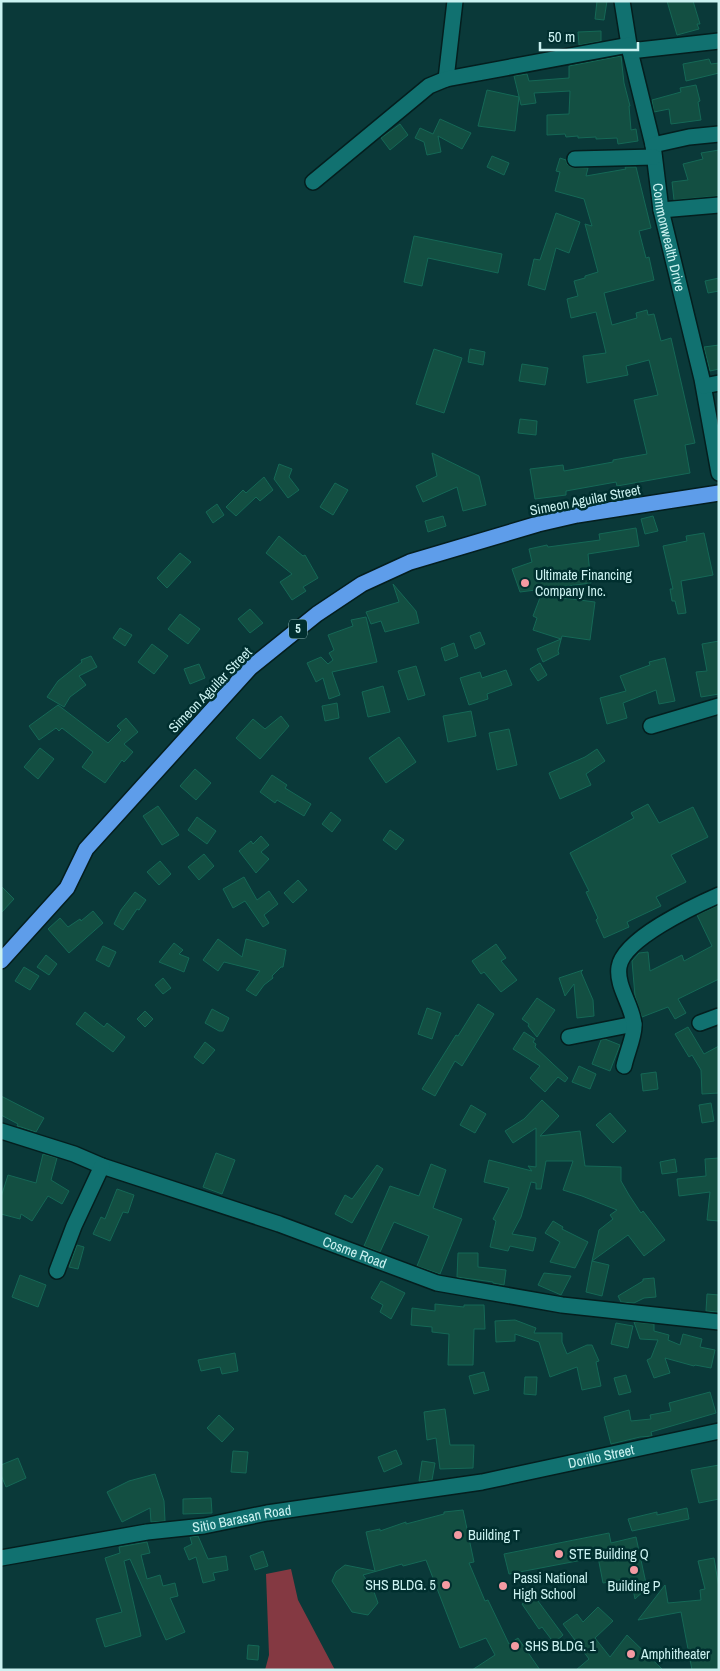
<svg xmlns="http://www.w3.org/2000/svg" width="720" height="1671" font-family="'Archivo Narrow',sans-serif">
  <rect width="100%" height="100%" fill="#0a3939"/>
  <path fill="#843942" d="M291 1569 298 1600 335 1670H265L269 1655 266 1574Z"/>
  <path fill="#134f42" stroke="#156856" d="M597 1H607L604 20 595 19Z
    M667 1H693L700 24H697L699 29 677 35Z
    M601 31V41L579 45 578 32Z
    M621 56 624 83 630 106H629L631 130 636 129 638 141 618 144 617 138 596 139V137L578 138V136L566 137 565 134 547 135V115L569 114 570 91 534 93 536 103 521 105 514 76 527 74 529 81 569 78V66Z
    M709 59 711 64 719 63V73L686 81 683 64Z
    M696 85 700 101 698 102 701 120 671 124 669 109 654 112 652 100 681 92 680 88Z
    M487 90 519 97 515 131 478 126Z
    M440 119 471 133 462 149 438 136 441 152 427 155 424 142 415 138 420 128 433 134Z
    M400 124 408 135 390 150 381 138Z
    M719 150V196L674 200 672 182 688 180 683 164 703 159 701 153Z
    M492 156 509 163 504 175 487 167Z
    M560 158 566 160 567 164 571 167 588 168 586 176 626 169 625 167H636L651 228 639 231 646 258 649 257 654 280 604 293 612 325 637 318 636 313 647 310 648 315 654 314 661 341 671 338 695 443 685 445 690 473 617 486 616 482 566 491V495L535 499 530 469 563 465 564 471 613 462V460L647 454 634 400 658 395 649 360 626 366 628 375 587 383 583 356 606 353 596 312 571 318 567 299 578 296 574 281 585 278V276L598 272 585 224 592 226 584 199 555 191 560 172 556 171Z
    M556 213 580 222 569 253 556 248 545 290 528 285 534 259 540 260Z
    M414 236 502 254 498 273 428 258 422 286 404 282Z
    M719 278V291L708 293 705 281Z
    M719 345V369L710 371 704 347Z
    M434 349 462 358 444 413 416 404Z
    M470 349 485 352 483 365 468 362Z
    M522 364 548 368 545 385 519 381Z
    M520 419 537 421 536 435 518 433Z
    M432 453 479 476 486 505 463 511 457 487 423 502 416 486 437 476Z
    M279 464 292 469 289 477 299 490 288 498 274 479Z
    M264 477 273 490 260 501 256 497 236 516 226 507 243 490 246 493Z
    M335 483 348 490 333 515 320 507Z
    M217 504 224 515 213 523 206 512Z
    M443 516 446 526 428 532 425 521Z
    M653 516 658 531 645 534 641 519Z
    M636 528 639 546 588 554 591 583 520 592 512 569 532 562 529 549 547 545 548 547 600 540 599 534Z
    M704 533 713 575 681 581 686 613 678 614 675 601H672L670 589H673L663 546 687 541 686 536Z
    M279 536 303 556 305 555 318 578 303 587 306 591 292 600 280 582 292 574 266 553Z
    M180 553 191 562 167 588 157 578Z
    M393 584 416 611 419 623 385 632 381 621 371 624 366 612 399 602Z
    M541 595 595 602 590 640 562 636 558 651 559 654 543 662 537 649 561 639 533 630 537 618 533 616Z
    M250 609 263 623 250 633 238 619Z
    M180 614 200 629 188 644 168 629Z
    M366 617 377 662 332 672 340 695 329 699 323 678 316 682 307 663 321 657 328 664 333 660 329 653 334 650 328 635 353 626 351 620Z
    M120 628 132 635 125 646 113 638Z
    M480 632 485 644 475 649 470 636Z
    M719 641V694L701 697 696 672 707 671 702 644Z
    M454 643 458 656 445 661 441 648Z
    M152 644 168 656 154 674 138 662Z
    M91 656 97 667 79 676 86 685 70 697 64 707 47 697 58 681 82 662 81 660Z
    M665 658 675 701 659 704 656 690 623 703 627 718 607 724 600 698 626 691 620 676 650 665 649 662Z
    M540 663 547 675 538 681 530 669Z
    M199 664 205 678 190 684 184 669Z
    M416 666 425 695 408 700 398 671Z
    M506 670 512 685 487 694 488 699 469 705 460 678 480 672 482 678Z
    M383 686 390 712 368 717 362 692Z
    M337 703 339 718 325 721 322 706Z
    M58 705 108 743 121 730 117 726 126 718 138 732 124 744 133 752 124 762 122 760 105 783 82 767 93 752 62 728 59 731 56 728 39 740 29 726Z
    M471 711 476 736 448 742 443 716Z
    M281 716 289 726 260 759 236 738 253 719 265 729Z
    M509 729 517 765 497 770 489 733Z
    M399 737 416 762 386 783 369 758Z
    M40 748 54 759 38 779 24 767Z
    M597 749 605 761 586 774 591 785 560 799 549 773 585 757Z
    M195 769 211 783 196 800 180 786Z
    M272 775 287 785 285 788 311 804 304 816 277 800 275 803 260 792Z
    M648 804 659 823 693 807 708 837 671 855 686 882 656 897 661 906 627 922 629 927 604 938 596 920 598 918 586 892 589 891 570 853 634 818 631 813Z
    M158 806 179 835 162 845 143 816Z
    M331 812 341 820 332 832 322 824Z
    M197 817 216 831 207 844 188 830Z
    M390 830 404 840 396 850 383 840Z
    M261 836 269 845 261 852 269 859 256 873 239 851 251 841 253 844Z
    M204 854 214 866 199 880 188 867Z
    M160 861 171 874 159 885 147 872Z
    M244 877 257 900 269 891 278 904 264 915 269 923 263 927 245 901 233 908 223 889Z
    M298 880 307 890 293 903 284 893Z
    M1 886 14 899 1 913Z
    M135 892 146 900 139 910 137 909 123 930 114 924 121 910Z
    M719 905V979L678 999 686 1013 675 1019 668 1007 642 1017 635 996 632 961 639 953 648 952 650 971 682 955 684 961 712 946 697 915Z
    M93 911 103 923 69 953 48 929 60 918 68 927 80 919 81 921Z
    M218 939 242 957 246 939 286 950 283 967H281L272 976 273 978 264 985 256 996 246 990 260 971 224 962 218 971 203 960Z
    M174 943 183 950 179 954 189 958 184 972 159 962Z
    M496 944 506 958 501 961 517 980 501 992 484 972 481 974 472 961Z
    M103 946 116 952 109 967 96 960Z
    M46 955 57 964 49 975 37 967Z
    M24 967 39 976 30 990 15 981Z
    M583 970 581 972 593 1000 594 1016 577 1018 574 984 565 996 559 978Z
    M163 978 171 988 163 994 155 985Z
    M537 998 555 1010 537 1037 528 1026 529 1024 522 1019Z
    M478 1004 494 1014 462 1066 455 1061 435 1096 422 1089 456 1035 458 1036Z
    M427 1008 441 1013 432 1039 418 1034Z
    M212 1009 229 1018 223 1031H219L205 1023Z
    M145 1011 153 1019 145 1027 137 1019Z
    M85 1012 104 1027 107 1023 125 1037 113 1052 76 1024Z
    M688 1027 704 1054 719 1046V1093L702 1094 701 1070 692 1055 689 1057 675 1034Z
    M524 1032 535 1039 533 1042 536 1044 535 1047 568 1078 565 1082 558 1077 545 1092 530 1078 540 1066 513 1049Z
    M605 1039 620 1045 610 1071 592 1064 601 1040Z
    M205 1042 215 1050 203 1064 194 1057Z
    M579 1066 596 1074 590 1089 572 1082Z
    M656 1072 658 1089 643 1091 641 1074Z
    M1 1096 44 1118 36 1132 21 1127 17 1126 18 1124 1 1115Z
    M542 1100 559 1116 540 1136 580 1131 585 1166 621 1167V1181L629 1195 641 1213 643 1211 665 1240 644 1256 628 1235 592 1261 599 1230 613 1219 610 1215 617 1210 582 1196 563 1190 573 1161H546L541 1189H536V1183L531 1182 521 1217 512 1234 536 1238 533 1251 510 1246 508 1251 490 1247 496 1221 493 1219 509 1188 484 1182 489 1160 532 1171 528 1166 536 1167V1128L513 1143 505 1131 524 1119Z
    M711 1103 714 1121 702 1123 699 1105Z
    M471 1105 486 1114 475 1133 460 1125Z
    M610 1113 626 1131 613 1143 596 1125Z
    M216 1153 235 1160 222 1194 203 1187Z
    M43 1154 57 1158 51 1180 69 1191 62 1204 48 1196 32 1221 21 1214 20 1219 1 1214V1197L8 1175 36 1183Z
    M719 1158V1221L707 1220 710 1192 679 1196 677 1179 706 1176 705 1159Z
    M675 1159 677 1172 662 1174 660 1162Z
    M431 1164 446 1170 433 1208 462 1219 440 1274 417 1266 429 1236 394 1222 380 1252 364 1246 390 1186 419 1196Z
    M377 1165 383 1169 352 1223 335 1214 345 1195 352 1199Z
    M117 1189 134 1195 128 1213 123 1212 110 1241 93 1234 101 1217 105 1219Z
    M553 1221 563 1227 562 1229 588 1242 575 1268 550 1262 560 1242 545 1233Z
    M77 1245 84 1247 78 1269 69 1267Z
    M458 1253H478V1267L506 1270 504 1285 493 1283V1282L457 1277Z
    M592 1261 609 1265 602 1296 586 1292Z
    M544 1273 571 1276 561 1295 538 1285Z
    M20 1275 46 1285 38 1307 12 1297Z
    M654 1278 656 1297 644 1298 634 1303 621 1302 618 1296 643 1281V1279Z
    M381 1281 405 1293 391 1319 380 1312 383 1305 371 1298Z
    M707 1294 719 1295 718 1312 706 1311Z
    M435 1304 464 1307V1305H484L485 1329H474L473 1365H448L449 1334 432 1332V1327L411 1325 412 1308 435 1311Z
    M515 1320 536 1328 534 1333H562V1342L567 1354 587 1345H592L599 1361 596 1362 601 1386 582 1390 577 1367 550 1377 539 1342 515 1334V1341L496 1342 495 1321Z
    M634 1322 654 1324V1331L669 1335 668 1340 680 1345 683 1334 702 1339 700 1347 715 1350 711 1368 695 1365 694 1366 665 1358 670 1373 654 1378 647 1360 651 1358 658 1340 640 1339Z
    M616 1323 633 1326 628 1348 611 1344Z
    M235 1353 238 1371 222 1374 220 1367 201 1371 198 1360Z
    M484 1372 489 1390 474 1394 469 1376Z
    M626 1375 631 1392 619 1395 614 1378Z
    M525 1377H537L536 1395 524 1394Z
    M710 1392 716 1413 651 1432 652 1436 640 1437 611 1444 604 1417 629 1410 631 1421 651 1419 650 1415 671 1411 669 1403Z
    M445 1409 450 1445H474L473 1468 440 1469 436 1438 427 1440 424 1412Z
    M219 1415 234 1429 222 1442 207 1428Z
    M396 1450 402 1464 384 1472 378 1457Z
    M233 1451 248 1452 246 1473 231 1472Z
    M18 1458 26 1478 6 1487 1 1475V1465Z
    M422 1461 435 1463 432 1480 419 1481Z
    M719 1465V1499L699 1503 691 1470Z
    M155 1474 164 1501 165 1521 151 1522 150 1508 122 1522 107 1492 129 1481Z
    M211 1498 212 1513 183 1514V1499Z
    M687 1508 689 1519 632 1531 628 1519 657 1512V1515Z
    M463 1510 474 1562 469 1563 485 1601 488 1600 509 1644 518 1638 540 1670H472L495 1655 486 1638 460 1648 426 1560 403 1566 402 1564 363 1575 373 1589 378 1603 368 1615 352 1612 332 1581 336 1572 345 1565 375 1571 366 1532 380 1529V1531L406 1522V1524L444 1514V1512Z
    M609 1533 611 1543 636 1537 647 1588 635 1599 632 1584 618 1587 626 1579 603 1583 598 1557 509 1574 504 1554Z
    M198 1536 208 1559 226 1556 228 1570 213 1573 215 1580 203 1583 196 1557 189 1560 184 1548 192 1544 190 1537Z
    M147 1542 150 1553 141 1555 147 1579 160 1575 163 1586 175 1583 178 1596 170 1598 185 1632 166 1640 130 1559 124 1561 141 1636 105 1647 96 1619 122 1612 105 1558 120 1553 119 1547Z
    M263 1551 268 1566 255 1570 250 1556Z
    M714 1558 719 1588V1670H692L681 1612 638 1620 665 1585 668 1603 701 1600 700 1590 705 1589 698 1561Z
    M535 1597 563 1635 554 1643 542 1627 539 1629 522 1604Z
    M598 1607 613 1621 595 1638 610 1657 627 1635 663 1670H576L589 1659 563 1624 577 1614 583 1622Z
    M248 1645 259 1646 258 1660 247 1659Z"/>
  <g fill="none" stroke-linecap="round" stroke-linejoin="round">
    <g stroke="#041e1e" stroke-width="18">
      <g id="minor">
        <path id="s1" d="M622 1 630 51 653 145 661 210 702 379 719 473"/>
        <path d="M630 51 719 41"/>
        <path d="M446 79 455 1"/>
        <path d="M653 145 689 137 719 134"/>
        <path d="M575 159 654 157"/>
        <path d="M313 182 429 86 446 79 629 45"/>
        <path d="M661 210 719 205"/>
        <path d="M704 386 719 383"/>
        <path d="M651 726 719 706"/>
        <path d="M700 1023 719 1016"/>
        <path d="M569 1037 634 1024"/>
        <path d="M624 1066C626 1055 635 1035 634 1025 633 1006 616 987 619 967 623 939 694 906 719 895"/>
        <path id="s2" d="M1 1131 74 1154 102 1166 279 1224 437 1283 562 1305 719 1322"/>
        <path d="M57 1271 74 1226 102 1166"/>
        <path id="s3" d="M1 1558 147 1532 204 1526 267 1513 482 1482 719 1431"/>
      </g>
    </g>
    <g stroke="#041e1e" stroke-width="18">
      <path id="highway" d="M1 961 67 888 86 849 250 668 317 614 362 584 410 562 538 524 577 515 719 493"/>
    </g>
    <use href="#minor" stroke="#117170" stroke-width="15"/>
    <use href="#highway" stroke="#5e9dea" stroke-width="15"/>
  </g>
  <g fill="#f49aa2" stroke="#002f2f" stroke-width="2">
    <circle cx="525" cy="583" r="5"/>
    <circle cx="458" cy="1535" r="5"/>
    <circle cx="559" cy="1554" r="5"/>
    <circle cx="634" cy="1570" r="5"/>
    <circle cx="446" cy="1585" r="5"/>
    <circle cx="503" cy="1586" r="5"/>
    <circle cx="515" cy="1646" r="5"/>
    <circle cx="631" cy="1654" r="5"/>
  </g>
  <g text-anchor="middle" stroke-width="5" stroke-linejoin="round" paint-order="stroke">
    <rect fill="#002f2f" stroke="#8eb8b7" stroke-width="1" x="289" y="619.5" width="18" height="19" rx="4"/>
    <g font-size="12" font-weight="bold" fill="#cbf2f1">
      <text x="298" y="633">5</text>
    </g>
    <g font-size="14" fill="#cbf2f1" stroke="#002f2f">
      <text dy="5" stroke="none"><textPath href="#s1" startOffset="241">Commonwealth Drive</textPath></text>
      <text transform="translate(585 500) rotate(-11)" y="5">Simeon Aguilar Street</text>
      <text transform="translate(210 690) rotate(-46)" y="5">Simeon Aguilar Street</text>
      <text dy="5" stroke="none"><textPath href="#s2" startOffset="374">Cosme Road</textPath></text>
      <text dy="5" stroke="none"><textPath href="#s3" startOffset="609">Dorillo Street</textPath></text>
      <text dy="5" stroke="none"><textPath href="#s3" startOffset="244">Sitio Barasan Road</textPath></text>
    </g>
    <g font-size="14" fill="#cbf2f1" stroke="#002f2f" text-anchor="start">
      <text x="535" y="580">Ultimate Financing<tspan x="535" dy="16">Company Inc.</tspan></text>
      <text x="468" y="1540">Building T</text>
      <text x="569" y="1559">STE Building Q</text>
      <text x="513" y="1583">Passi National<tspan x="513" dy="16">High School</tspan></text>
      <text x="436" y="1590" text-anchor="end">SHS BLDG. 5</text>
      <text x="634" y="1591" text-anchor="middle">Building P</text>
      <text x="525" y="1651">SHS BLDG. 1</text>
      <text x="641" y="1659">Amphitheater</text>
    </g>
  </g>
  <rect width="720" height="1671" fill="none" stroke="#cbf2f1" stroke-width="5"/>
  <path d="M540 42v8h98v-8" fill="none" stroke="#cbf2f1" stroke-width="2.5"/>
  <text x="548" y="42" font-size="15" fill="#cbf2f1" stroke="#002f2f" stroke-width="4" paint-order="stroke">50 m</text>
</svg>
